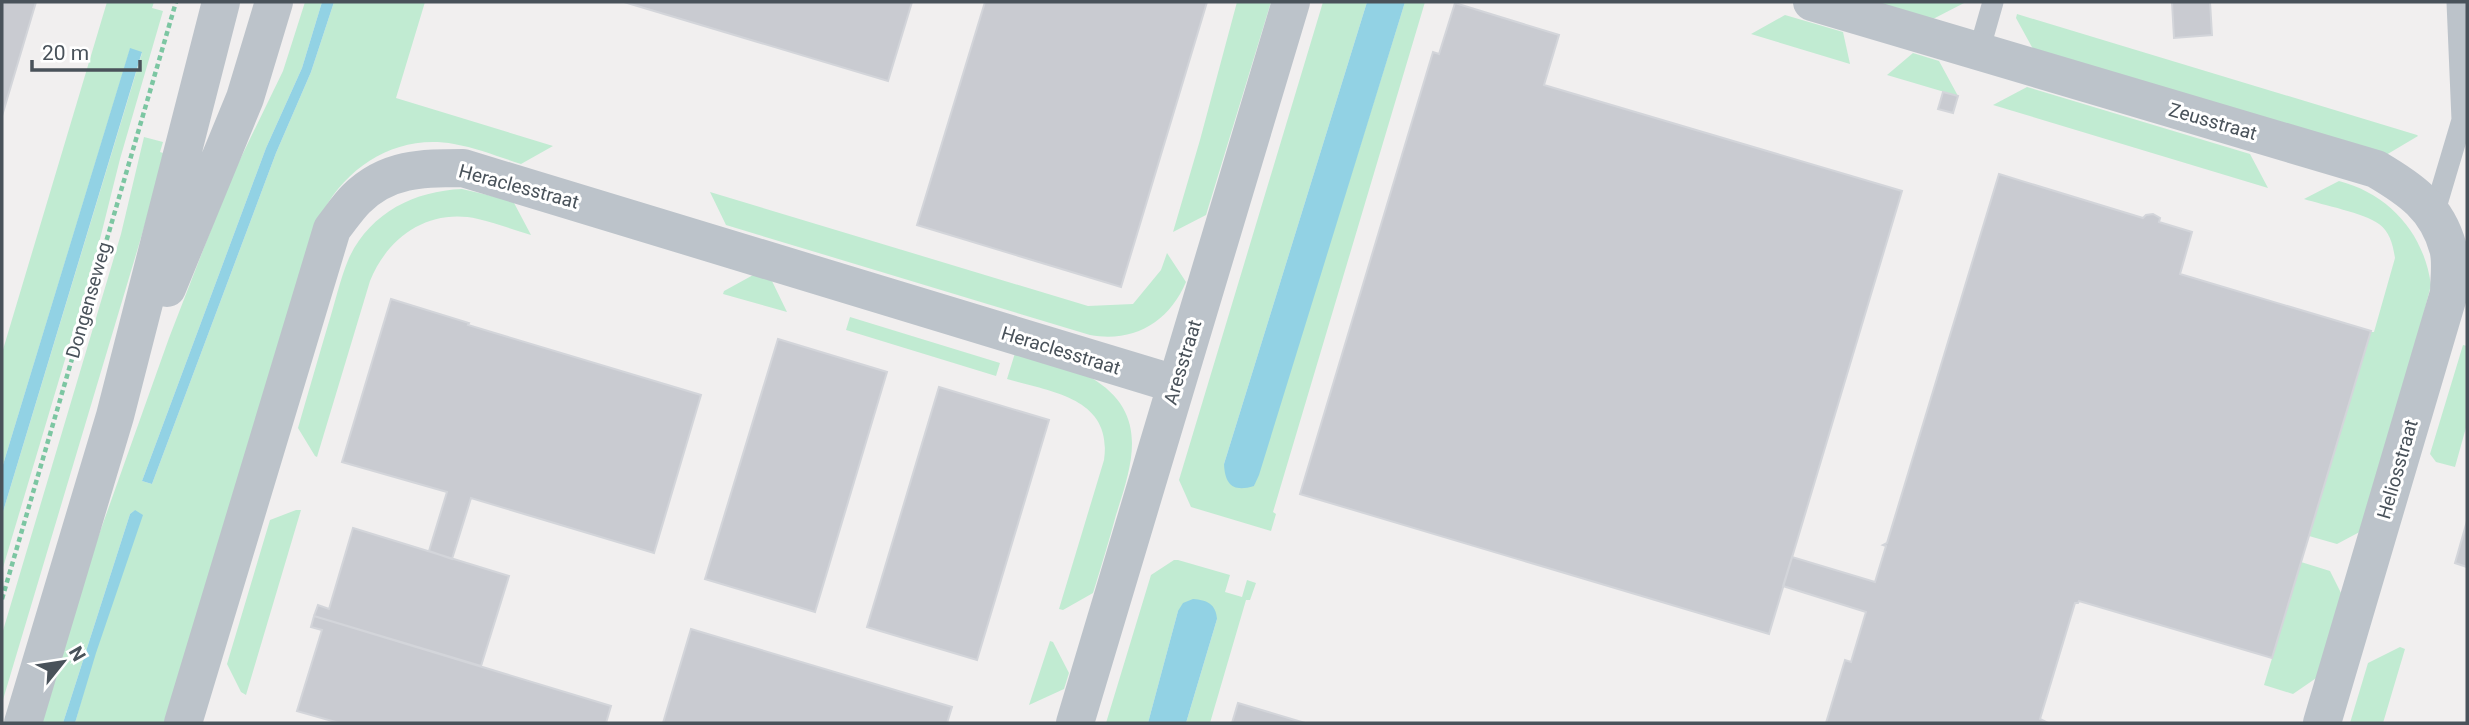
<svg xmlns="http://www.w3.org/2000/svg" width="2469" height="725" font-family="Roboto,sans-serif">
  <rect width="100%" height="100%" fill="#f1efef"/>
  <path fill="#c1ebd2" d="M107 2H154L152 8 163 11 120 159 95 259 2 571V515L142 53 130 49 2 468V353Z
    M305 2H322L302 68 266 148 142 481 152 484 276 153 311 72 334 2H425L396 98 553 146 521 164C499 157 477 148 454 144 400 134 350 163 324 210L169 723H75L135 510 130 514 63 723H39L96 543 169 338 231 178 283 71Z
    M1237 2H1271L1206 215 1173 232 1200 140Z
    M1323 2H1367L1224 464 1254 486 1405 2H1425L1273 512 1276 514 1271 531 1191 507 1179 480Z
    M1875 2H1966L1933 19Z
    M2017 14 2417 135 2418 136 2386 155 2033 49 2016 18Z
    M1785 15 1843 32 1850 64 1751 34Z
    M1913 53 1939 61 1958 96 1887 75Z
    M2027 87 2250 154 2268 188 1993 105Z
    M144 137 163 142 160 152 166 154 2 703V634L121 234Z
    M2339 181C2389 194 2424 233 2431 285L2369 527 2337 544 2309 536 2370 332H2374L2395 258C2393 245 2390 232 2379 224 2364 213 2323 205 2304 199Z
    M462 189 513 201 531 235C514 230 496 223 478 219 430 208 388 236 370 281L317 457 315 456 298 428C308 393 318 359 328 325 335 303 340 279 349 258 370 213 414 191 462 189Z
    M710 192 1088 306 1133 304 1161 270 1167 253 1186 282C1169 322 1134 343 1090 335L726 225Z
    M755 274 771 279 787 312 723 294 724 291Z
    M850 317 1000 363 996 376 846 330Z
    M2463 345 2467 346V424L2455 467 2436 462 2430 454Z
    M1015 353 1090 377C1150 412 1133 462 1116 515 1109 541 1101 567 1093 593L1063 610 1059 609 1104 460C1113 398 1052 392 1007 379Z
    M296 510H301L246 695 241 692 227 664 270 520Z
    M1174 560H1178L1230 575 1225 592 1242 597 1247 580 1256 583 1250 600H1246L1210 723H1186L1217 619 1178 611 1148 723H1106L1151 575Z
    M2301 562 2330 571 2342 595 2325 672 2293 694 2264 685Z
    M1050 641 1053 642 1069 673 1064 689 1029 705Z
    M2400 647 2405 649 2383 723H2350L2368 663Z"/>
  <path fill="#92d2e4" d="M322 2H334L311 72 276 153 152 484 142 481 266 148 302 68Z
    M1367 2H1405L1259 475 1254 486C1234 492 1225 486 1224 464Z
    M130 48 142 52 2 515V468Z
    M135 510 143 515 96 653 75 723H63L130 514Z
    M1193 599C1207 600 1216 604 1217 619L1186 723H1148L1178 611 1183 603Z"/>
  <path fill="#c9cbd1" stroke="#d3d5da" stroke-width="2" d="M2 2H36L2 116Z
    M624 2H912L888 81Z
    M985 2H1207L1121 287 917 225Z
    M2172 2H2210L2212 35 2174 38Z
    M1455 3 1559 35 1544 85 1902 191 1769 634 1300 494 1433 52 1439 54Z
    M1943 92 1958 96 1953 113 1938 109Z
    M1999 174 2143 218 2146 215 2153 214 2160 218 2159 222 2192 232 2180 274 2371 331 2272 658 2079 601 2078 603H2075L2040 719 2048 723H1826L1845 660 1851 662 1866 612 1783 586 1792 557 1875 582 1886 546 1883 545 1887 543Z
    M391 299 469 323 468 325 701 395 654 553 471 498 452 559 429 551 447 492 342 462Z
    M778 339 887 372 815 612 705 579Z
    M939 387 1049 420 977 660 867 627Z
    M2467 521V567L2455 563Z
    M353 528 509 576 481 666 314 616 318 605 329 609Z
    M314 616 611 706 606 723H339L297 711 322 630 311 627Z
    M691 629 952 707 947 723H663Z
    M1238 703 1305 723H1232Z"/>
  <g fill="none" stroke-linecap="round" stroke-linejoin="round">
    <path stroke="#7cc6a2" stroke-width="4.5" stroke-dasharray="5 3.5" stroke-linecap="butt" d="M2 599 176 2"/>
    <path stroke="#bcc3ca" stroke-width="21" d="M1979 51 1993 2
      M2434 214 2462 120 2457 2"/>
    <path stroke="#bcc3ca" stroke-width="38" d="M1812 2 2376 169C2410 189 2437 207 2448 248 2452 261 2449 279 2449 293L2322 723
      M183 723 332 229C340 219 347 208 356 199 387 168 422 168 463 168L1175 384
      M1075 723 1291 2"/>
    <path stroke="#bcc3ca" stroke-width="38" d="M167 288 245 98 274 2
      M23 723 115 416 221 2"/>
  </g>
  <g text-anchor="middle" stroke-width="6" stroke-linejoin="round" paint-order="stroke">
    <g font-size="19" fill="#49525a" stroke="#fff">
      <text transform="translate(2213 121) rotate(16)" y="7">Zeusstraat</text>
      <text transform="translate(519 186) rotate(15)" y="7">Heraclesstraat</text>
      <text transform="translate(88 300) rotate(-74)" y="7">Dongenseweg</text>
      <text transform="translate(1061 350) rotate(17)" y="7">Heraclesstraat</text>
      <text transform="translate(1182 362) rotate(-73)" y="7">Aresstraat</text>
      <text transform="translate(2397 469) rotate(-74)" y="7">Heliosstraat</text>
    </g>
  </g>
  <rect width="2469" height="725" fill="none" stroke="#49525a" stroke-width="7"/>
  <g transform="translate(63 662) rotate(60)" stroke="#ffffff" stroke-width="5" paint-order="stroke">
  <path d="M0-5L12 26L0 18L-12 26Z" fill="#49525a"/>
  <text y="-10" font-size="19" font-weight="bold" text-anchor="middle" fill="#49525a">N</text>
  </g>
  <path d="M32 60v10h108v-10" fill="none" stroke="#49525a" stroke-width="3.5"/>
  <text x="42" y="60" font-size="21" fill="#49525a" stroke="#ffffff" stroke-width="5" paint-order="stroke">20 m</text>
</svg>
